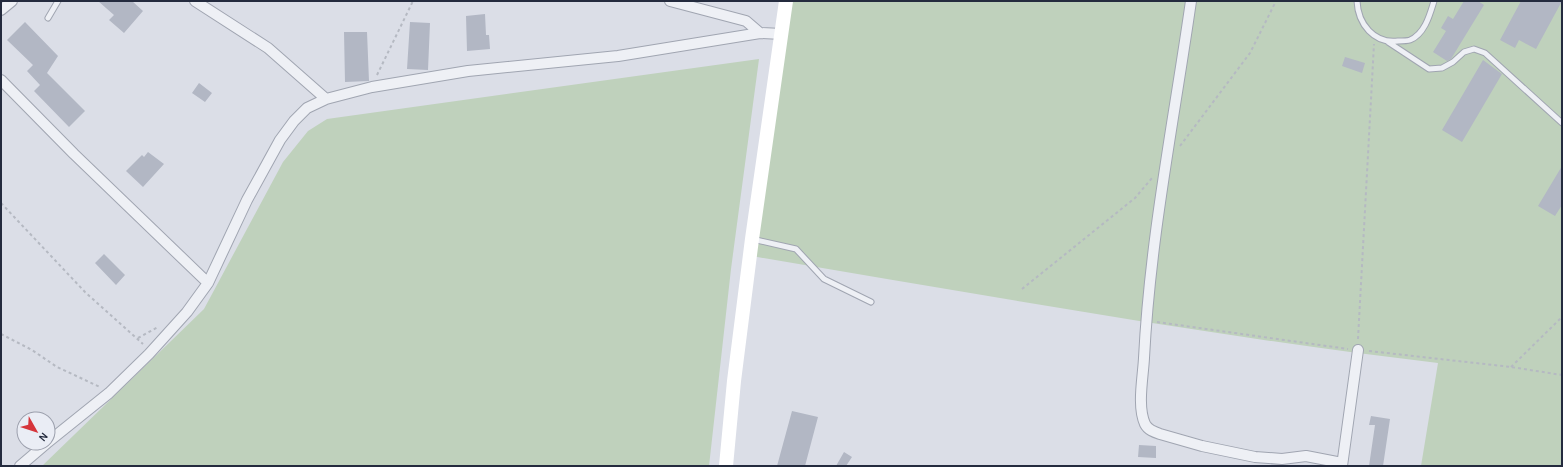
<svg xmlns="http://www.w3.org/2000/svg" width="1563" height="467" font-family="'Alegreya Sans',sans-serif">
  <rect width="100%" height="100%" fill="#dbdee7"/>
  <path fill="#bfd1bc" d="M785 1H1562V466H1421L1438 363C1208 336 979 294 751 256Z
    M759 59 731 269 709 466H42L204 309 283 162 308 131 327 119Z"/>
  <path fill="#b2b7c4" d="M98 1H132L143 11 124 33 109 20 114 15Z
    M1464 1H1478L1484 5 1451 59 1447 61 1433 52 1446 31 1441 28 1448 16 1453 19Z
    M1521 1H1562L1536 49 1519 40 1515 48 1500 40Z
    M485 14 486 35H489L490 49 467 51 466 16Z
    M25 22 58 56 47 73 85 111 69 127 34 91 40 85 27 71 33 65 7 40Z
    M410 22 430 23 428 70 407 69Z
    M344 32H367L369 81 345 82Z
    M1345 57 1365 63 1362 73 1342 66Z
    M1483 60 1502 74 1462 142 1442 130Z
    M199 83 212 93 205 102 192 93Z
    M148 152 164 164 143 187 126 171 142 155 144 157Z
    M1562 166V205L1555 216 1538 206Z
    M104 254 125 275 116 285 95 263Z
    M792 411 818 417 805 466H777Z
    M1371 416 1390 419 1383 466H1369L1375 425H1369Z
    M1139 445 1156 446V458L1138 457Z
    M844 452 852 457 846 466H836Z"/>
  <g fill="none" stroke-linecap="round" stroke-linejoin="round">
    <g stroke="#a0a5b1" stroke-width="7">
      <path id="service" d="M1357 1C1358 24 1374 44 1398 41 1402 41 1407 41 1410 40 1425 34 1430 14 1434 1
        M48 18 58 1
        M1388 42 1429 69 1442 68 1453 62 1464 52 1474 49 1485 53 1562 123
        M752 239 796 249 824 279 871 302"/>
    </g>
    <g stroke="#a0a5b1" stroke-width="12">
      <path id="minor" d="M195 1 268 48 326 99
        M670 1 746 21 760 33
        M1191 1C1174 120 1150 238 1144 358 1143 378 1137 406 1145 424 1148 430 1154 432 1160 434L1202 446 1255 457 1282 459 1306 456 1342 463
        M1 10 12 1
        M1 80 74 154 208 283
        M48 442 109 393 149 354 187 312 208 283 247 200 280 140 294 121 307 108 326 99 372 87 468 71 618 56 760 33 782 34
        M20 466 47 443
        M1342 466 1358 350"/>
    </g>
    <path stroke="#b5b9c2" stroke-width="2" stroke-dasharray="3 3" stroke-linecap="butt" d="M377 75 413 1
      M1180 146 1250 53 1276 1
      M1 203 85 292 143 344
      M1022 289 1135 198 1152 178
      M1157 322 1348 349
      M1 334 32 350 57 367 100 387
      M138 338 158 327
      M1358 339 1374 44
      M1369 351 1511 367 1562 375
      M1511 367 1562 317"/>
    <use href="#service" stroke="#eef0f5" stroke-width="5"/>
    <use href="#minor" stroke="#eef0f5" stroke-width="10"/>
    <path stroke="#fff" stroke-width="14" d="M726 466 734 381 752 239 786 1"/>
  </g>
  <rect width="1563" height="467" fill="none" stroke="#242b3e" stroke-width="4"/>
  <g transform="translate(36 431) rotate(129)"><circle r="19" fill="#eaedf5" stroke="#9b9fac"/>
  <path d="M0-3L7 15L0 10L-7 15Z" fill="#d6353b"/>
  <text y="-6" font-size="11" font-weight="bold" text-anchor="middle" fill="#242b3e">N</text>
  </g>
</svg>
